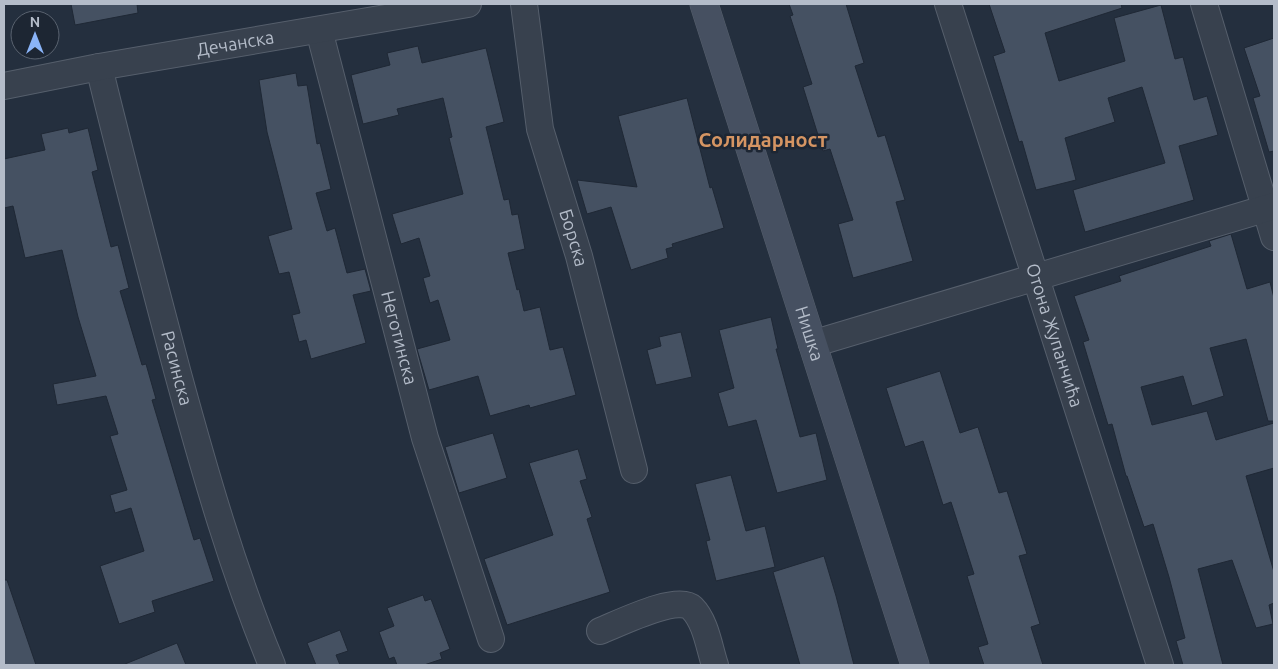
<svg xmlns="http://www.w3.org/2000/svg" width="1278" height="669" font-family="Ubuntu,sans-serif">
  <rect width="100%" height="100%" fill="#242f3e"/>
  <path fill="#455162" stroke="#1f2835" d="M71 4H137L138 13 75 25Z
    M789 4H846L864 63 855 66 878 137 885 135 905 200 896 202 913 261 853 278 838 224 853 220 830 149 823 151 803 87 812 84 790 16 793 15Z
    M989 4H1121L1122 8 1045 33 1059 81 1125 61 1114 18 1161 5 1175 59 1183 57 1194 100 1207 96 1218 135 1179 146 1194 200 1085 232 1073 190 1165 163 1142 87 1108 98 1115 122 1065 138 1076 180 1036 190 1022 141 1019 142 993 56 1005 52Z
    M1274 38V151L1269 152 1253 98 1260 96 1244 48Z
    M418 46 422 63 486 48 504 122 486 127 504 200 509 199 512 215 518 214 525 249 508 253 517 290 519 289 524 311 540 307 550 350 563 347 576 395 530 408 529 405 490 416 478 376 429 390 417 349 450 340 438 300 430 303 423 278 430 276 419 238 401 244 392 214 463 194 449 138 452 137 443 98 397 109 399 115 363 124 351 75 390 65 387 53Z
    M296 73 298 86 307 85 317 144 320 143 331 189 316 193 327 231 335 228 347 273 365 269 371 291 353 295 366 343 311 359 306 340 299 342 292 315 300 313 289 272 279 274 268 236 292 229 267 132 259 80Z
    M687 98 710 188 712 187 724 228 672 244 673 247 666 249 668 258 631 270 611 207 587 214 577 180 637 187 618 116Z
    M68 128 69 133 88 128 98 170 92 172 111 247 118 245 129 288 120 291 142 365 146 364 156 399 152 400 194 540 200 538 214 581 152 601 155 612 119 624 100 566 144 551 131 508 115 513 110 495 127 490 110 436 118 434 106 396 57 405 53 384 96 376 78 317 62 250 25 258 13 206 4 208V159L45 150 41 134Z
    M1231 234 1247 289 1270 282 1274 298V421H1268L1246 339 1210 348 1224 396 1192 406 1183 376 1141 387 1152 425 1207 411 1216 440 1274 423V468L1246 476 1274 572V603L1269 605 1273 624 1256 628 1232 560 1198 569 1223 665H1183L1176 641 1185 638 1169 577 1153 524 1144 527 1127 476H1126L1112 424 1108 425 1083 342 1089 340 1074 296 1121 281 1119 276 1211 246 1209 241Z
    M771 317 778 349H776L800 437 816 433 827 480 777 493 756 420 728 427 718 393 734 388 719 330Z
    M681 332 692 377 656 385 647 350 661 346 659 337Z
    M940 371 960 433 978 427 999 493 1007 491 1027 554 1019 556 1040 624 1031 627 1043 665H984L978 647 988 644 967 576 974 574 951 502 943 505 923 441 905 447 886 388Z
    M493 433 507 478 459 493 445 447Z
    M578 449 587 479 580 481 592 517 587 519 610 592 507 625 484 559 553 535 529 463Z
    M731 475 746 531 765 526 775 567 716 581 706 541 710 540 695 484Z
    M824 556 836 596 854 665H800L773 572Z
    M4 580H7L36 665H4Z
    M423 595 425 601 431 599 450 649 440 653 442 659 424 665H397L394 657 389 659 379 632 394 626 387 608Z
    M340 630 348 651 336 655 340 665H316L307 643Z
    M177 643 186 665H125V664Z"/>
  <g fill="none" stroke-linecap="round" stroke-linejoin="round">
    <g stroke="#565f6c" stroke-width="28">
      <g id="street">
        <path id="s1" d="M524 4 540 129 579 256 634 470"/>
        <path id="s2" d="M948 4 1160 665"/>
        <path d="M1204 4 1274 237"/>
        <path id="s3" d="M319 30 425 438 491 639"/>
        <path id="s4" d="M99 67C124 170 151 272 178 374 205 473 233 571 272 665"/>
        <path id="s5" d="M4 86 99 67 468 4"/>
        <path d="M812 344 1274 206"/>
        <path d="M600 631C618 624 678 594 692 608 706 622 709 647 715 665"/>
      </g>
    </g>
    <g stroke="#565f6c" stroke-width="29">
      <g id="secondary">
        <path id="s6" d="M704 4 915 665"/>
      </g>
    </g>
    <use href="#street" stroke="#38414e" stroke-width="26"/>
    <use href="#secondary" stroke="#465061" stroke-width="28"/>
  </g>
  <g text-anchor="middle" stroke-width="5" stroke-linejoin="round" paint-order="stroke">
    <g font-size="18" fill="#b4bcc9" stroke="#1d2633">
      <text dy="6" stroke="none"><textPath href="#s5" startOffset="235">Дечанска</textPath></text>
      <text dy="6" stroke="none"><textPath href="#s1" startOffset="240">Борска</textPath></text>
      <text dy="6" stroke="none"><textPath href="#s6" startOffset="346">Нишка</textPath></text>
      <text dy="6" stroke="none"><textPath href="#s2" startOffset="348">Отона Жупанчића</textPath></text>
      <text dy="6" stroke="none"><textPath href="#s3" startOffset="318">Неготинска</textPath></text>
      <text dy="6" stroke="none"><textPath href="#s4" startOffset="311">Расинска</textPath></text>
    </g>
    <g font-size="20" font-weight="bold" fill="#d59563" stroke="#1d2633">
      <text x="763" y="147">Солидарност</text>
    </g>
  </g>
  <rect width="1278" height="669" fill="none" stroke="#b4bcc9" stroke-width="10"/>
  <g transform="translate(35 35)"><circle r="24" fill="#1d2633" stroke="#59626f"/>
  <path d="M0-4L9 19L0 12L-9 19Z" fill="#8ab4f8"/>
  <text y="-8" font-size="14" font-weight="bold" text-anchor="middle" fill="#b4bcc9">N</text>
  </g>
</svg>
